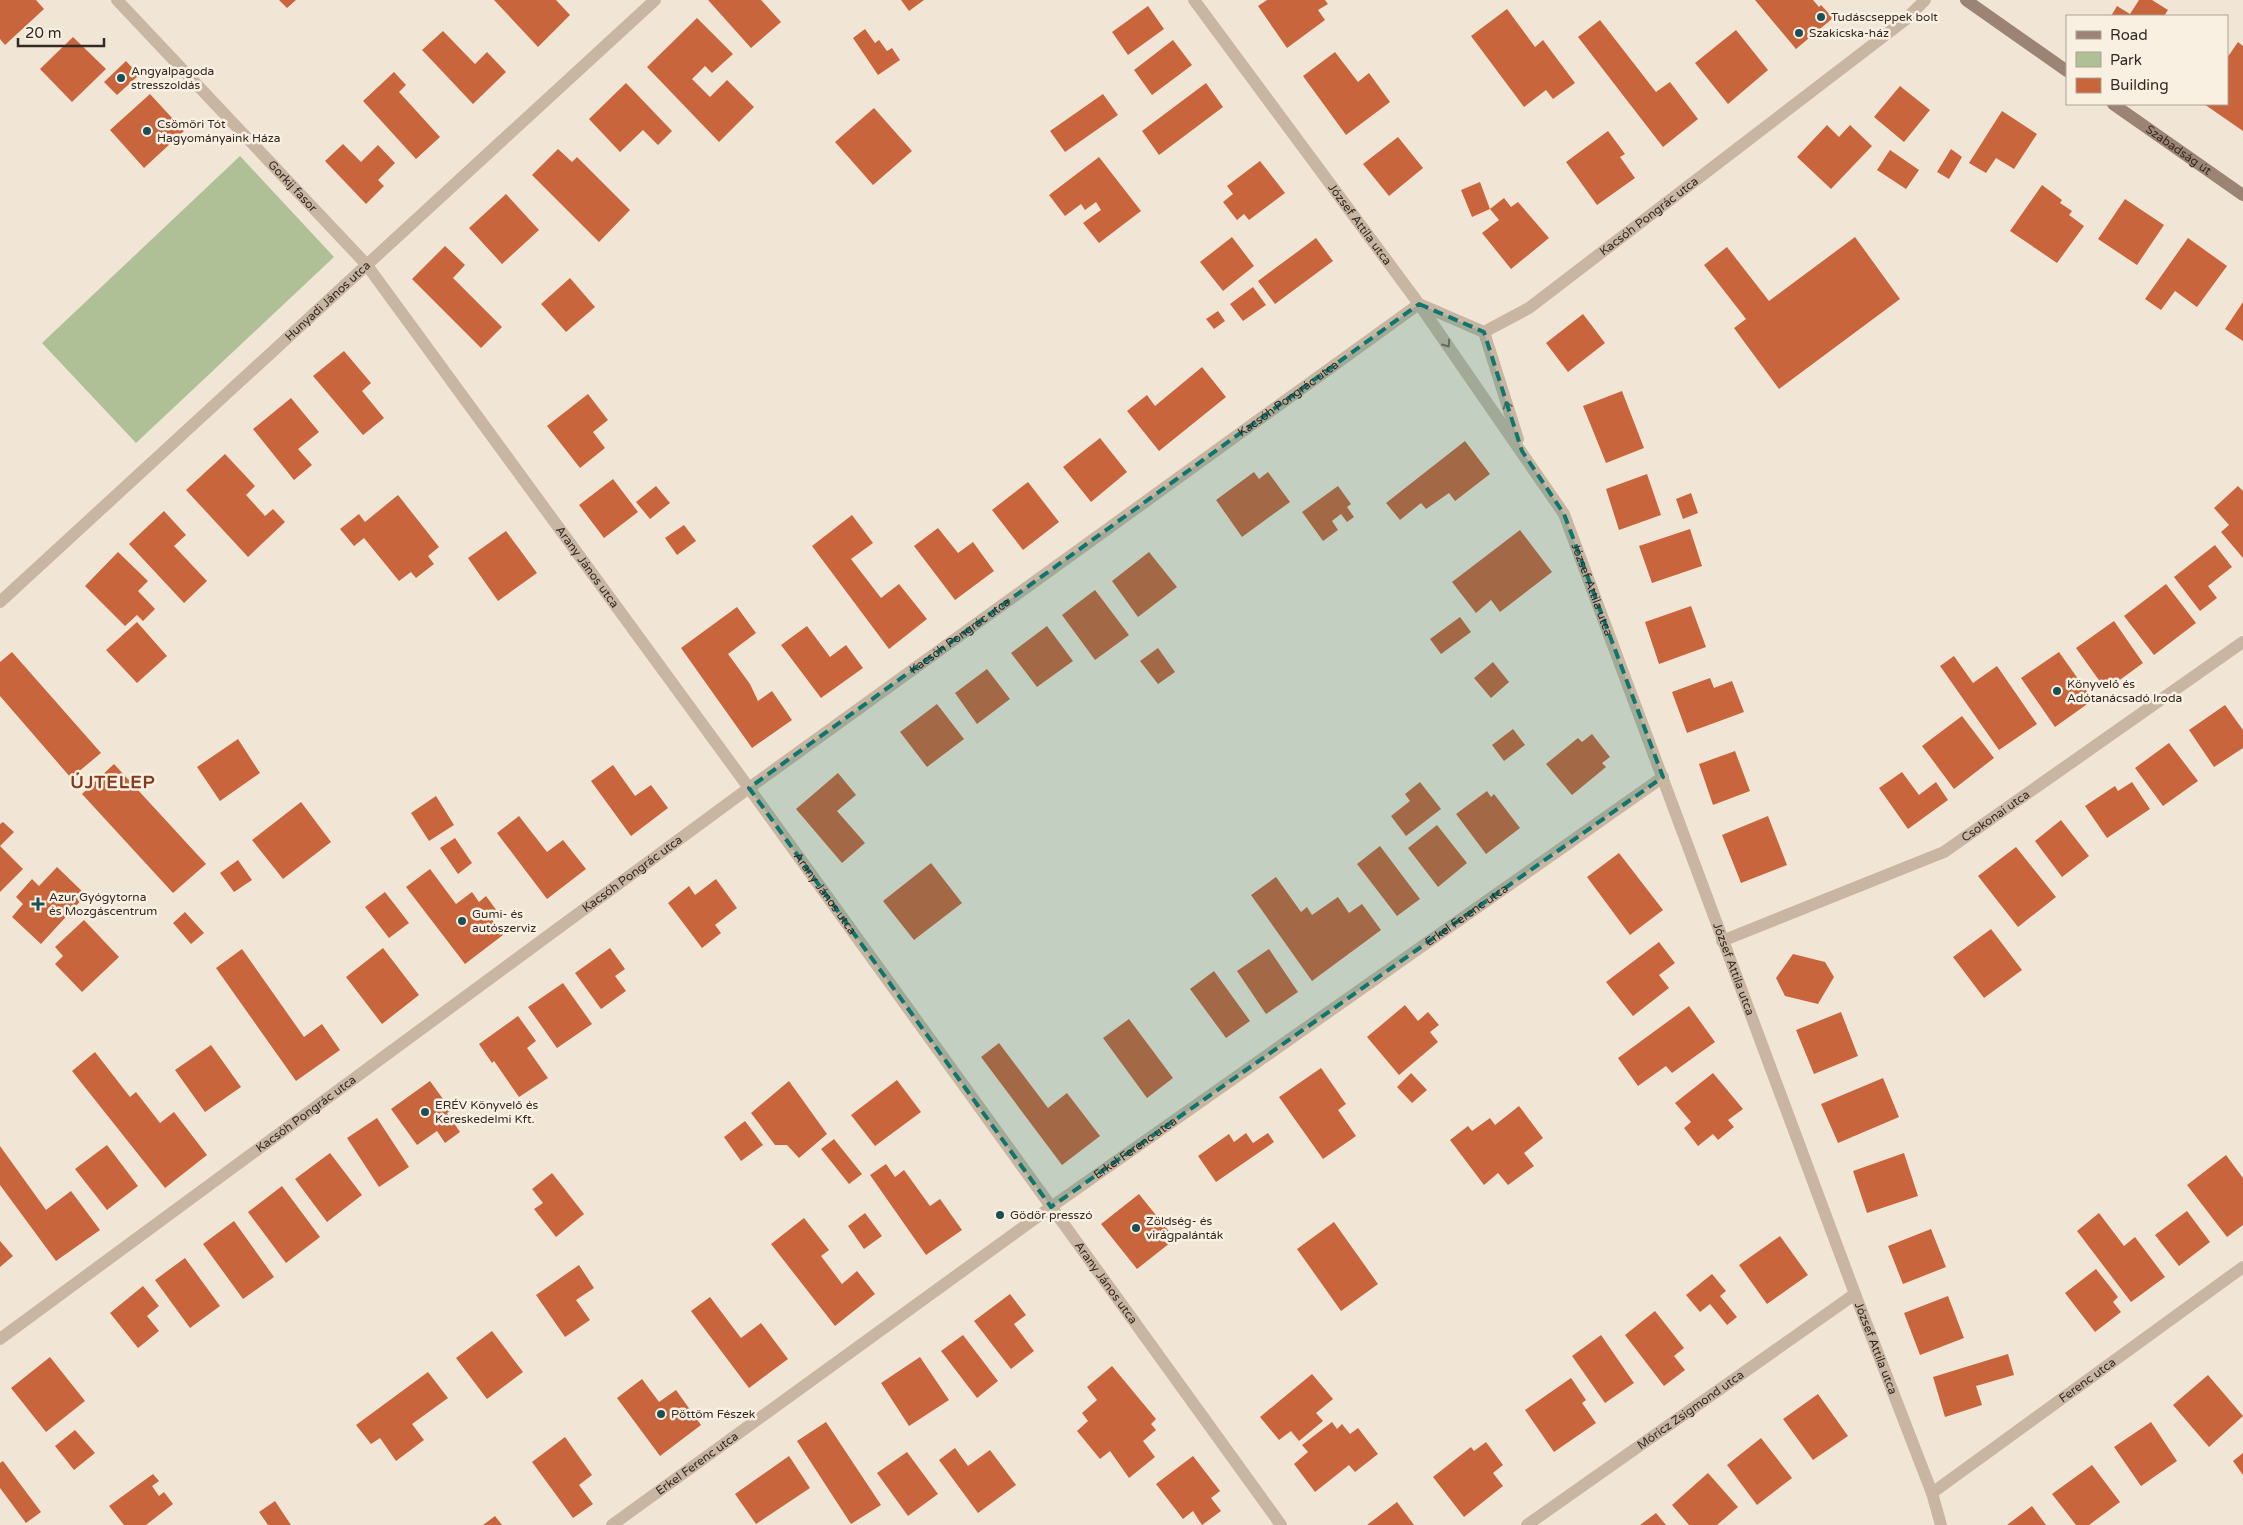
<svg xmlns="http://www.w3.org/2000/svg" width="2243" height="1525" font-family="'Varela Round',sans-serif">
  <rect width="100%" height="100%" fill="#f1e6d6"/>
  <path fill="#b0c096" d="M240 156 334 257 136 443 42 343Z"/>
  <path fill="#c9653c" d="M0 0H36L44 9 5 45 0 39Z
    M279 0H296L287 8Z
    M494 0H556L570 15 538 47Z
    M708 0H761L781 22 751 48Z
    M901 0H924L909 11Z
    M1267 0H1325L1328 4 1318 10 1325 20 1287 48 1258 6Z
    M1755 0H1813L1819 7 1821 5 1833 18 1796 49Z
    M2139 0H2152L2168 10 2164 16H2111L2117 6 2130 14Z
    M1148 6 1164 29 1128 55 1112 32Z
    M1507 9 1535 47 1543 40 1575 83 1553 99 1546 90 1524 107 1471 36Z
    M697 18 733 54 712 73 705 66 692 79 710 97 727 80 754 107 719 142 647 67Z
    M1600 20 1656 92 1670 82 1698 119 1663 147 1578 37Z
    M865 29 875 43 879 40 887 51 892 48 900 60 878 75 853 38Z
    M1736 30 1768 70 1728 104 1695 63Z
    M443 31 475 64 487 52 506 72 473 104 422 50Z
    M73 37 106 69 72 102 40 69Z
    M1173 40 1192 65 1152 95 1134 70Z
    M2238 42 2243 46V131L2204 104H2227V58Z
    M1335 52 1358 82 1369 73 1390 102 1346 135 1303 76Z
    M126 61 139 75 117 95 104 82Z
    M394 72 406 85 399 92 440 137 416 159 363 101Z
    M626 83 672 131 658 145 643 130 620 152 589 119Z
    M1206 83 1223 107 1159 155 1142 131Z
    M1900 86 1930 110 1904 142 1874 117Z
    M150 94 184 131 144 168 110 130Z
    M1103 94 1118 115 1065 152 1050 131Z
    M874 108 912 151 873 185 835 142Z
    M2002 111 2037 134 2014 169 1996 158 1986 173 1969 163Z
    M1827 125 1839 137 1850 125 1872 146 1831 189 1797 157Z
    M1608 131 1625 154 1620 157 1635 178 1597 205 1566 162Z
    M1398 137 1423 168 1389 196 1363 164Z
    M343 144 361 162 378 145 395 163 378 180 384 186 366 204 325 161Z
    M558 149 572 162 577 157 630 210 599 242 532 175Z
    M1951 149 1962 157 1949 179 1937 172Z
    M1890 150 1919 170 1906 189 1877 170Z
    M1099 157 1141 211 1099 243 1083 223 1101 210 1096 202 1085 210 1081 204 1065 216 1049 195Z
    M1260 161 1285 193 1249 220 1244 214 1237 220 1223 202 1233 194 1227 186Z
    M1480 182 1490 209 1472 217 1461 190Z
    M2042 185 2062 200 2060 203 2072 211 2069 215 2084 226 2057 263 2010 231Z
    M506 194 539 230 502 264 469 228Z
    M1504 198 1511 207 1518 202 1549 238 1511 269 1482 233 1499 220 1490 209Z
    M2125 199 2164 225 2137 265 2098 239Z
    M1232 237 1254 266 1223 291 1200 262Z
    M1855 237 1900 299 1779 389 1734 328 1746 319 1704 265 1727 247 1769 301Z
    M1316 238 1333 261 1275 304 1258 281Z
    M2188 238 2227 266 2197 307 2175 291 2161 310 2145 299Z
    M445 246 465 265 453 278 502 327 481 348 412 279Z
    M570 278 595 307 566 332 541 304Z
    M1253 287 1266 305 1243 321 1230 304Z
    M2243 302V341L2225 329Z
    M1218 311 1225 321 1214 329 1206 319Z
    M1583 314 1605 343 1568 372 1546 343Z
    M344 351 371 383 362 391 384 418 363 435 313 376Z
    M1202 367 1226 397 1159 451 1127 411 1147 395 1155 406Z
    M1622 391 1644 448 1606 463 1583 406Z
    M588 394 608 420 593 432 605 448 580 468 547 426Z
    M291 398 319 432 298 449 312 465 294 480 253 429Z
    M1100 438 1127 472 1091 502 1063 467Z
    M1465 441 1490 474 1455 501 1449 493 1426 509 1421 503 1400 520 1386 503Z
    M225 454 255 486 246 495 265 516 273 509 285 522 248 557 186 490Z
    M1254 472 1259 479 1268 472 1290 502 1242 537 1216 500Z
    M1647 474 1661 515 1619 530 1606 489Z
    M613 479 638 512 604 538 579 505Z
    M1028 482 1059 522 1023 550 992 510Z
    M656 486 670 503 650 519 636 502Z
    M1338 486 1351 504 1347 507 1354 517 1347 522 1341 514 1332 521 1338 530 1323 541 1302 512Z
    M2238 486 2243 491V558L2221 532 2229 525 2214 508Z
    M1691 493 1698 513 1683 519 1676 499Z
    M398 495 439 547 428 556 434 564 416 578 411 572 399 581 364 538 354 546 340 529 359 514 365 522Z
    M164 511 186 535 174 546 207 581 184 603 129 544Z
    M852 515 873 543 851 559 881 598 899 584 927 619 889 649 812 546Z
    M684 525 696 541 677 555 665 538Z
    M938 528 958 553 973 542 994 571 955 600 914 546Z
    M1690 529 1702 566 1652 583 1639 546Z
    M1520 530 1552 572 1500 612 1491 600 1476 613 1452 582Z
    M506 531 537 573 498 601 468 558Z
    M2215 545 2232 567 2208 586 2217 598 2200 611 2174 577Z
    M118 552 148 581 138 591 155 609 143 621 137 615 125 626 85 586Z
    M1149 552 1177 587 1138 617 1112 581Z
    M2166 584 2196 623 2154 655 2124 616Z
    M1095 590 1129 635 1095 660 1062 615Z
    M1691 606 1706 647 1659 664 1645 622Z
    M737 607 756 633 728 654 750 684 758 701 772 691 792 720 752 748 681 648Z
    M1460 617 1471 632 1441 654 1430 639Z
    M2114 621 2143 663 2106 690 2076 648Z
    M137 622 167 656 137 683 106 650Z
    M807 626 830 657 846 645 863 668 821 698 781 645Z
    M1047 626 1073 661 1037 687 1011 653Z
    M1158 648 1175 672 1158 684 1140 661Z
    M12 652 101 753 71 778 0 696V662Z
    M2059 652 2093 700 2055 727 2021 678Z
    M1954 656 1973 683 1997 666 2037 724 1999 750 1940 666Z
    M1493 662 1509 682 1491 698 1474 678Z
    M987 669 1010 699 977 724 955 693Z
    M1710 678 1714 688 1732 681 1744 712 1687 733 1672 692Z
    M937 704 964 739 927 767 900 732Z
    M2225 705 2243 730V748L2214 767 2189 730Z
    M1962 716 1994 758 1954 789 1922 746Z
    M1513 729 1525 745 1504 761 1492 745Z
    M1592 734 1610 757 1602 763 1606 767 1572 795 1546 764 1578 738 1582 742Z
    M238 739 260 773 220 801 197 767Z
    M2169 743 2198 781 2163 806 2135 768Z
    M1735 751 1750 791 1713 805 1699 764Z
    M114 764 206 864 173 893 82 794Z
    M613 765 635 796 651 785 668 808 631 836 591 781Z
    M1902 772 1919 795 1936 782 1948 800 1908 829 1879 788Z
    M838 773 856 795 837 811 865 843 842 863 796 809Z
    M1420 782 1441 809 1406 836 1391 816 1410 801 1405 794Z
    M2132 782 2150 809 2107 838 2085 806 2115 786 2118 791Z
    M1487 791 1491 797 1494 794 1520 828 1486 854 1456 814Z
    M436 796 454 825 429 841 411 813Z
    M301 802 331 842 283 879 252 840Z
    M519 816 547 852 563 840 586 869 547 899 497 833Z
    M1768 816 1787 865 1741 883 1722 835Z
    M2061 820 2089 856 2062 877 2035 841Z
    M3 822 14 832 0 846 23 869 0 892V824Z
    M1437 825 1467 863 1438 887 1408 848Z
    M455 838 472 863 458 874 440 848Z
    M1380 846 1420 899 1397 916 1357 864Z
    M2016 847 2056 897 2018 927 1978 876Z
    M1619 853 1663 910 1630 935 1587 877Z
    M238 860 252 880 234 892 220 873Z
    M931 863 962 903 914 940 883 901Z
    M57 867 86 895 41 944 12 917 23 904 16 897 32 879 39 886Z
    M430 869 456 904 472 892 479 902 486 896 497 911 490 917 503 935 465 964 406 887Z
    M1276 877 1301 912 1307 907 1312 915 1338 897 1349 913 1362 904 1381 930 1312 981 1251 895Z
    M716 879 737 908 715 925 721 933 702 948 668 903 689 886 695 895Z
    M385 892 409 923 389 938 365 907Z
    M185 912 204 933 191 944 173 923Z
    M84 920 119 957 82 992 55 964 63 956 55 947Z
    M1991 929 2022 970 1984 998 1953 957Z
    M1659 942 1675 963 1659 975 1669 988 1633 1016 1606 982Z
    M383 948 419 995 382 1024 346 977Z
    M610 948 625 969 615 976 626 991 601 1009 575 973Z
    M242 949 304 1037 322 1024 340 1050 296 1081 216 968Z
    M1269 949 1298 992 1266 1014 1237 971Z
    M1793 954 1825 962 1834 977 1818 1004 1785 996 1776 978Z
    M1214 971 1250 1021 1226 1038 1190 989Z
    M563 983 592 1024 557 1048 528 1007Z
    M1405 1005 1418 1021 1428 1012 1439 1025 1430 1032 1438 1042 1399 1075 1367 1037Z
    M1689 1006 1715 1042 1672 1073 1666 1066 1638 1086 1618 1058Z
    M1841 1012 1858 1056 1814 1074 1796 1030Z
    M518 1016 536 1041 527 1048 548 1078 519 1097 494 1061 492 1063 479 1044Z
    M1129 1019 1173 1078 1147 1098 1103 1038Z
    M999 1043 1048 1108 1067 1093 1100 1136 1062 1165 981 1057Z
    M211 1045 241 1087 205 1112 175 1070Z
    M95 1052 130 1097 136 1092 160 1123 174 1112 207 1155 165 1188 72 1071Z
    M1321 1068 1346 1104 1338 1110 1356 1136 1323 1159 1279 1097Z
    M1411 1073 1427 1090 1412 1103 1397 1087Z
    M1713 1073 1743 1109 1728 1120 1734 1127 1718 1140 1713 1134 1698 1146 1684 1128 1691 1122 1675 1103Z
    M1883 1078 1899 1117 1838 1143 1821 1104Z
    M897 1080 921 1112 875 1146 851 1115Z
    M430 1081 451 1110 447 1113 460 1132 445 1143 437 1131 417 1145 391 1109Z
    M789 1081 827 1134 799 1158 787 1145H775L751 1113Z
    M1519 1106 1543 1138 1524 1153 1534 1166 1508 1185 1498 1173 1484 1185 1450 1140 1468 1126 1472 1131 1490 1118 1495 1125Z
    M377 1118 409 1167 379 1187 347 1138Z
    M745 1121 763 1145 741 1161 724 1137Z
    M1246 1133 1253 1143 1268 1133 1274 1142 1216 1182 1198 1156 1229 1134 1234 1142Z
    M834 1139 862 1174 849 1184 821 1149Z
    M107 1145 138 1186 107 1210 75 1169Z
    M0 1146 46 1210 71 1191 100 1230 56 1261 0 1185Z
    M330 1153 362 1195 327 1222 295 1179Z
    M1904 1153 1918 1196 1867 1213 1853 1171Z
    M2226 1155 2243 1178V1225L2227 1237 2187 1185Z
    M886 1164 895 1177 904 1170 930 1206 940 1199 962 1230 926 1255 870 1175Z
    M552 1173 584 1214 556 1237 534 1209 543 1203 532 1189Z
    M282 1186 320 1237 286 1263 248 1212Z
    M1139 1194 1175 1239 1137 1269 1101 1224Z
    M2187 1211 2210 1242 2179 1266 2155 1235Z
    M865 1213 882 1236 864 1249 848 1226Z
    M2099 1213 2124 1246 2135 1237 2165 1277 2131 1302 2077 1231Z
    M804 1218 829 1250 821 1256 842 1284 857 1271 875 1294 835 1326 771 1244Z
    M234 1221 274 1277 243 1299 203 1244Z
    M1334 1222 1378 1284 1341 1311 1297 1249Z
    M1931 1229 1946 1267 1903 1284 1888 1246Z
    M1780 1236 1808 1275 1767 1304 1739 1265Z
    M0 1241 13 1256 0 1267Z
    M185 1258 220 1306 190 1328 155 1280Z
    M579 1265 594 1288 576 1300 590 1320 565 1337 536 1295Z
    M2096 1269 2118 1297 2113 1302 2121 1312 2095 1332 2065 1293Z
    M1712 1274 1726 1291 1720 1296 1737 1317 1727 1325 1710 1304 1700 1312 1686 1295Z
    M143 1286 159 1306 147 1316 159 1331 138 1348 110 1313Z
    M1010 1294 1026 1315 1014 1324 1034 1351 1011 1369 974 1321Z
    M1948 1296 1964 1338 1920 1355 1904 1313Z
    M710 1297 741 1338 761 1323 788 1359 749 1388 691 1311Z
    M1655 1311 1684 1348 1674 1356 1685 1370 1664 1386 1625 1335Z
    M492 1331 523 1372 487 1399 456 1358Z
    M963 1335 998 1381 977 1398 941 1351Z
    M1601 1335 1634 1383 1605 1403 1572 1356Z
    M2008 1354 2014 1375 1976 1386 1982 1405 1945 1417 1933 1377Z
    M50 1357 85 1401 46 1432 11 1388Z
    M920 1357 949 1400 909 1426 881 1383Z
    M1112 1366 1156 1419 1151 1424 1156 1430 1143 1441 1155 1457 1129 1478 1110 1451 1100 1459 1077 1431 1088 1421 1082 1413 1097 1400 1087 1387Z
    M428 1372 448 1398 412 1424 424 1440 396 1461 380 1438 371 1444 356 1425Z
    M1312 1374 1333 1399 1316 1413 1323 1421 1299 1441 1291 1431 1279 1440 1260 1417Z
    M2208 1375 2243 1416 2209 1447 2173 1405Z
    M1571 1378 1586 1400 1582 1403 1596 1423 1554 1452 1525 1410Z
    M642 1379 659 1402 676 1390 701 1425 660 1456 617 1398Z
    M1818 1394 1848 1436 1813 1460 1783 1419Z
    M826 1422 881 1505 851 1524 797 1441Z
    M1332 1422 1337 1429 1342 1424 1350 1434 1358 1428 1378 1454 1355 1472 1349 1465 1315 1492 1294 1464 1308 1452 1302 1445Z
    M2151 1422 2177 1461 2141 1486 2114 1447Z
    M75 1430 95 1453 74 1470 55 1446Z
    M565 1437 592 1475 579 1485 593 1504 573 1518 532 1462Z
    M1761 1438 1792 1478 1757 1505 1727 1465Z
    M1486 1442 1503 1465 1493 1473 1503 1486 1464 1517 1433 1477 1471 1447 1474 1451Z
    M955 1448 968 1466 990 1450 1016 1485 978 1513 939 1460Z
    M907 1452 938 1494 908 1516 877 1473Z
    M2243 1453V1475L2233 1461Z
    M789 1456 810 1488 756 1524 735 1494Z
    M1193 1456 1220 1491 1211 1498 1221 1511 1202 1525 1193 1511 1183 1519 1156 1484Z
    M3 1461 41 1512 26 1523 0 1488V1463Z
    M2092 1465 2120 1502 2089 1525H2076L2052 1494Z
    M1708 1473 1738 1507 1717 1525H1689L1672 1505Z
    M153 1474 159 1481 152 1486 159 1496 164 1492 173 1504 146 1525H124L109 1506Z
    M275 1501 291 1525H268L259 1512Z
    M1397 1502 1414 1525H1367Z
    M2032 1506 2046 1525H2007Z
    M1656 1513 1666 1525H1640Z
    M495 1516 502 1525H483Z"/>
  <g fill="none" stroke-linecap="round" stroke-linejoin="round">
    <g stroke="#c9b6a2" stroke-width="12">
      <path id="s1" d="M117 0 366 264 749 788 1281 1525"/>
      <path id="s2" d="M1194 0 1419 304 1564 514 1855 1294 1932 1493 1941 1525"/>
      <path id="s3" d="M1484 332 1529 308 1905 20 1925 0"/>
      <path d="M1484 332 1518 439"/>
      <path id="s4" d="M0 602 655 0"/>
      <path id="s5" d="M1722 941 1944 852 2243 642"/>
      <path id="s6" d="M0 1339 749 788 1419 304 1484 332"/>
      <path id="s7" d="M1932 1493 2243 1267"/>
      <path id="s8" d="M612 1525 1051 1207 1663 777"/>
      <path id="s9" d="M1527 1525 1855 1294"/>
    </g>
    <g stroke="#9c8474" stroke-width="12">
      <path d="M1966 0 2067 71"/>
      <path id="s10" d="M2113 104 2243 195"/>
    </g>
  </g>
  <defs><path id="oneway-chevron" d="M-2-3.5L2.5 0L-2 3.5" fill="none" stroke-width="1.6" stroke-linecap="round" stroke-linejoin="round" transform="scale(1.25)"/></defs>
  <g stroke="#76695d">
    <use href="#oneway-chevron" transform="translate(1447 344) rotate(55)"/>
    <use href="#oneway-chevron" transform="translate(1507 405) rotate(-108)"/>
  </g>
  <path fill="#0f766e" fill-opacity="0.2" stroke="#0f766e" stroke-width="4" stroke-dasharray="10 6" stroke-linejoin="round" d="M1419 304 1484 332 1522 451 1564 514 1663 777 1051 1207 749 788Z"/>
  <g fill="#1a4f55" stroke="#f9f0e2" stroke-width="2">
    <circle cx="1821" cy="17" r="5"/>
    <circle cx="1799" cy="33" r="5"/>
    <circle cx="121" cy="78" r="5"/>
    <circle cx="147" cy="131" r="5"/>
    <circle cx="2057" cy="691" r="5"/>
    <path d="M35.5 896.5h5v5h5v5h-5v5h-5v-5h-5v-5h5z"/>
    <circle cx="462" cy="921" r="5"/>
    <circle cx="425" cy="1112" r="5"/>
    <circle cx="1000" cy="1215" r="5"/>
    <circle cx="1136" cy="1228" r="5"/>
    <circle cx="661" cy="1414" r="5"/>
  </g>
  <g text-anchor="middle" stroke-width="5" stroke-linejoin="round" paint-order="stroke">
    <g font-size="12" fill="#332a25" stroke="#f9f0e2" text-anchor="start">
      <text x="1831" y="21">Tudáscseppek bolt</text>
      <text x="1809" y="37">Szakicska-ház</text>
      <text x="131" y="75">Angyalpagoda<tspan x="131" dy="14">stresszoldás</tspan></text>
      <text x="157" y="128">Csömöri Tót<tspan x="157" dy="14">Hagyományaink Háza</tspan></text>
      <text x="2067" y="688">Könyvelő és<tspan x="2067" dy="14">Adótanácsadó Iroda</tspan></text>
      <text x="49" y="901">Azur Gyógytorna<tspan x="49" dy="14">és Mozgáscentrum</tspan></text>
      <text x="472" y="918">Gumi- és<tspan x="472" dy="14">autószerviz</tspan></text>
      <text x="435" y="1109">ERÉV Könyvelő és<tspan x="435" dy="14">Kereskedelmi Kft.</tspan></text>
      <text x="1010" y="1219">Gödör presszó</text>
      <text x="1146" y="1225">Zöldség- és<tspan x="1146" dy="14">virágpalánták</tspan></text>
      <text x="671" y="1418">Pöttöm Fészek</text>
    </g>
    <g font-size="12" fill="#332a25" stroke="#f9f0e2">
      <text dy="4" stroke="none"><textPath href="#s10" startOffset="80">Szabadság út</textPath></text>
      <text dy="4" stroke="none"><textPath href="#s1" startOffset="256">Gorkij fasor</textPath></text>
      <text dy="4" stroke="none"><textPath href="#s3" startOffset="202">Kacsóh Pongrác utca</textPath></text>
      <text dy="4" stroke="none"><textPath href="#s2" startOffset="279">József Attila utca</textPath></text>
      <text dy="4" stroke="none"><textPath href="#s4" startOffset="445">Hunyadi János utca</textPath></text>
      <text dy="4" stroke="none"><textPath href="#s6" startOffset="1595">Kacsóh Pongrác utca</textPath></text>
      <text dy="4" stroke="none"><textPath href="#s1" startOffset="738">Arany János utca</textPath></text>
      <text dy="4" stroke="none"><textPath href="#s2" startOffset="714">József Attila utca</textPath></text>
      <text dy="4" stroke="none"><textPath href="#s6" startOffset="1190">Kacsóh Pongrác utca</textPath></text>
      <text dy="4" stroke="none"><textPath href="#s5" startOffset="302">Csokonai utca</textPath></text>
      <text dy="4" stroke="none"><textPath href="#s6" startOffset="785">Kacsóh Pongrác utca</textPath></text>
      <text dy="4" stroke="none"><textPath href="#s1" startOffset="1142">Arany János utca</textPath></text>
      <text dy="4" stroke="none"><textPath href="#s8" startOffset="1050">Erkel Ferenc utca</textPath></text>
      <text dy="4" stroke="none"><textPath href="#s2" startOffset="1119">József Attila utca</textPath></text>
      <text dy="4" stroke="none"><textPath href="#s6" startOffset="380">Kacsóh Pongrác utca</textPath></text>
      <text dy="4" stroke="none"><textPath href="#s8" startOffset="645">Erkel Ferenc utca</textPath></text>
      <text dy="4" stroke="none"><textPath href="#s1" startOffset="1622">Arany János utca</textPath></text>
      <text dy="4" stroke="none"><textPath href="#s2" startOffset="1524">József Attila utca</textPath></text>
      <text dy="4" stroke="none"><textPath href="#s7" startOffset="192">Ferenc utca</textPath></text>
      <text dy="4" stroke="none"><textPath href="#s9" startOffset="200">Móricz Zsigmond utca</textPath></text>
      <text dy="4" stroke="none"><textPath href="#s8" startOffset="105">Erkel Ferenc utca</textPath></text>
    </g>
    <g font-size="18" font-weight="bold" letter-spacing="1" fill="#843a1c" stroke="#f9f0e2">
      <text x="113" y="788">ÚJTELEP</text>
    </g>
  </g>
  <rect x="2066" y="15" width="162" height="90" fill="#f9f0e2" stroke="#aaa196"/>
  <rect x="2076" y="31" width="25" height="8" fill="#9c8474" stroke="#aaa196"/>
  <text x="2110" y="40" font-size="15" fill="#332a25">Road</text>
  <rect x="2076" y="52" width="25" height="15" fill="#b0c096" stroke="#aaa196"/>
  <text x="2110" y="65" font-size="15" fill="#332a25">Park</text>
  <rect x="2076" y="78" width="25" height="15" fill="#c9653c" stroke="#aaa196"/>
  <text x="2110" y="90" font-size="15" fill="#332a25">Building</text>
  <path d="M18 38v8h86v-8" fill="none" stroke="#332a25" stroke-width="2.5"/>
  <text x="25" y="38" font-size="15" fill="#332a25" stroke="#f9f0e2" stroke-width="4" paint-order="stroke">20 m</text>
</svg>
